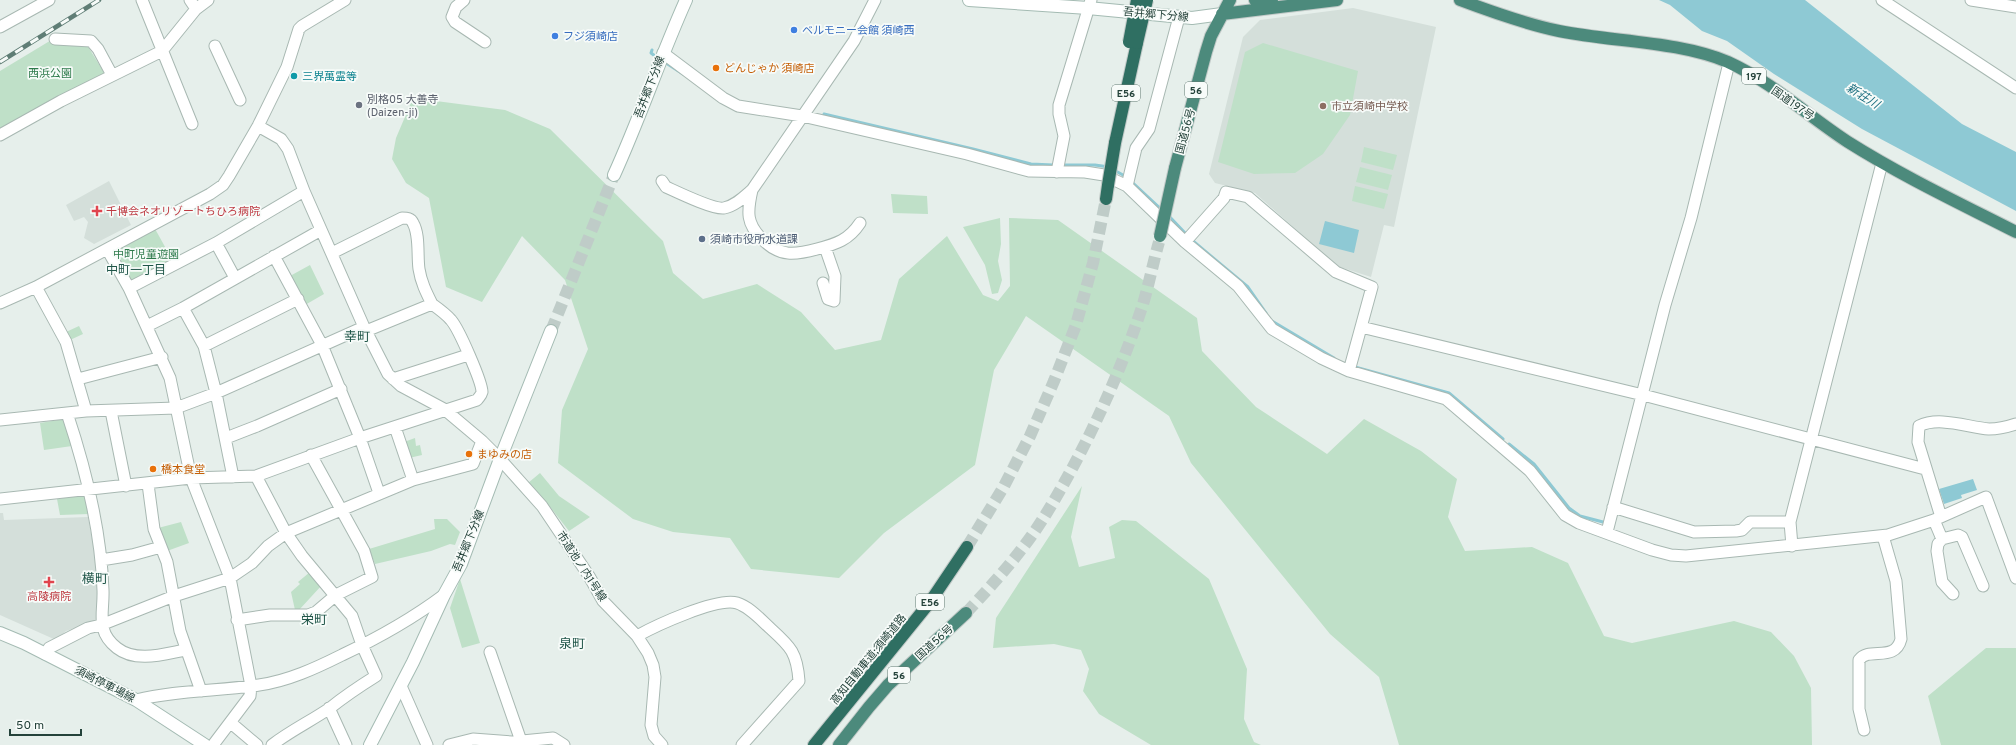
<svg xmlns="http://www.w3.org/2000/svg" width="2016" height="745" font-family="Overpass,'Noto Sans JP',sans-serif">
  <rect width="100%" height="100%" fill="#e6efeb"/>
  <path fill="#d4dfda" d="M1353 8 1436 27 1394 227 1384 225 1371 277 1337 266 1255 193 1215 183 1209 174 1243 37 1260 20Z
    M109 181 131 225 94 244 84 238 88 222 84 217 74 221 66 205Z
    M0 513H3L4 520 88 517 96 560 98 620 66 631 56 640 0 615Z"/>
  <path fill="#bfe0c8" d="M53 39 54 45H87L105 74 0 131V71Z
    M1263 43 1358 71 1350 115 1323 154 1295 173 1254 174 1218 162 1245 52Z
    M413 98 505 110 550 129 663 241 673 273 703 299 757 284 801 312 835 350 881 340 899 279 947 236 983 295 998 301 1010 286 1009 218 1058 220 1197 318 1202 351 1256 407 1327 454 1364 419 1421 451 1457 479 1448 517 1465 551 1532 547 1568 563 1604 636 1632 643 1734 621 1771 632 1794 656 1811 688 1812 745H1399L1379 677 1330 634 1191 463 1169 416 1026 316 994 370 975 465 884 533 839 578 751 569 730 538 673 532 633 519 558 463 562 410 588 349 565 280 522 236 482 302 446 287 429 198 406 183 392 159 396 138Z
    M1364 147 1397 155 1393 170 1361 162Z
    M1360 167 1392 175 1388 190 1356 182Z
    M1355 186 1388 194 1384 209 1352 201Z
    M891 194 927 196 928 214 893 213Z
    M1000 218 1001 244 998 261 1002 280 998 293 992 294 985 265 963 227Z
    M154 227 169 254 176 250 180 257 132 283 114 250Z
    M310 265 324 294 305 305 290 276Z
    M79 326 83 334 70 340 66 332Z
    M64 419 72 446 44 450 40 423Z
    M415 438 416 446 420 445 422 455 409 458 404 442Z
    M540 473 559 496 590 517 569 531 547 503 528 483Z
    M1082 486 1071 537 1079 567 1115 558 1109 527 1122 520 1136 521 1209 579 1247 669 1244 719 1254 742 1261 745H1151L1099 714 1083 691 1089 669 1081 650 1054 644 993 648 996 618Z
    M84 495 89 514 60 515 57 499Z
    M434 519H447L460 532 455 545 450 544 431 551 375 564 369 549 435 529Z
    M181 522 189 543 167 551 158 528Z
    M310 572 322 585 299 610H295L291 592 300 584 298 582Z
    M460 579 480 643 462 648 450 608Z
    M1986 648H2016V745H1941L1928 696Z"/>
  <path fill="#8ec9d4" d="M1659 0H1805L1962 124 2016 152V211L1862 129 1774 74 1727 41 1702 31 1670 5Z
    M1325 221 1359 230 1354 253 1319 244Z
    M1973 479 1977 490 1961 495 1962 498 1944 504 1939 489Z"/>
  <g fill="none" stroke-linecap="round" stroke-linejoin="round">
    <path stroke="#8ec9d4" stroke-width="3" d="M652 50 651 53 655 56
      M666 63 683 74
      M824 114 973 149 1031 164 1053 165
      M1063 165H1095L1109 167
      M1114 170 1123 175
      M1133 183 1162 210
      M1168 215 1186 234
      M1193 241 1248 287 1266 313
      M1272 321 1334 358
      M1355 367 1449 393 1503 439
      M1509 444 1534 464 1569 508 1580 516 1603 522"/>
    <path stroke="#bfccc8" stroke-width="12" stroke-dasharray="12 6" stroke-linecap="butt" d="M551 331 614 175"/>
    <path stroke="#bfccc8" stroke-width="12" stroke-dasharray="12 6" stroke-linecap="butt" d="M966 613C995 582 1024 550 1046 514 1085 450 1120 375 1143 304 1149 284 1153 263 1159 242"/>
    <path stroke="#bfccc8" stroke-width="12" stroke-dasharray="12 6" stroke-linecap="butt" d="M967 547 1003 488 1030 436 1054 381 1076 325 1093 263 1106 199"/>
    <g stroke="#a8b8b2" stroke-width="13">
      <path id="minor" d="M142 0 192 124
        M190 0 196 9
        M464 0 456 7 452 17 455 22 485 42
        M1882 0 2016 88
        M1971 0 2016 7
        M0 27 49 0
        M55 39 91 41 98 49 112 75
        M215 46 240 100
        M663 53 723 98 738 106 802 116 967 154 1029 171 1085 172 1104 175 1127 186 1185 242 1238 286 1272 329 1321 358 1349 371 1446 399 1530 471 1565 515 1579 523 1652 550 1671 555 1686 556 1888 535 1934 520 1986 497 2016 578
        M258 126 281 139 288 149 304 191 364 327 388 374 401 386 444 409 482 441 500 459 542 506 589 576 603 601 637 636 648 653 653 665 655 677 651 725 654 736 662 745
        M0 135 61 101 162 51 196 9 208 0
        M1057 172 1064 136 1059 114V105L1091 0
        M662 181 666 187C677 192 714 210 724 208 735 206 744 197 752 190L854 41 875 0
        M1127 186 1136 148 1149 129 1179 17
        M752 190C747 212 746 224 763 240 780 257 795 255 817 249 836 244 849 240 860 223
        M1185 242 1224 198 1226 192 1248 197 1336 272 1372 287 1349 371
        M216 243 304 191
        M107 249 129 288 170 378 191 478 230 578 251 686 250 696 213 745
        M332 253 402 218C407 218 411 218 413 223 420 235 417 255 419 269 421 282 426 292 432 304
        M274 256 322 345 360 438 379 493
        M823 283 828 299 834 301 835 276 825 247
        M36 287 66 342 86 411
        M129 288 216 243 235 278
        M0 303 36 287 210 194 223 185 229 176 258 126 287 67 299 29 302 26 345 0
        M183 308 204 346 216 393 233 477
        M147 326 183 308 321 230
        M1361 327 1643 395 1925 469
        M204 346 298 299
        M78 379 162 357
        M393 379 468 355
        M111 411 126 486
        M67 413C86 470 101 530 103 590 104 613 95 631 117 648 136 663 164 654 185 650
        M0 420 86 411 176 408 216 393 364 327
        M395 427 413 480
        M226 438 257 426 341 389
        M256 476 286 533 302 556 352 616 362 645 376 676C360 686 345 696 330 708 311 721 290 731 272 745
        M148 484 154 529 167 562 180 631 201 691
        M0 499 191 478 256 476 360 438 477 400C479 397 481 396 482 392 482 382 459 329 451 320 446 314 439 309 432 304L366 331
        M1613 507 1694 532 1736 531 1742 530 1750 522H1790
        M1941 517 1918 442 1919 426C1939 416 1967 427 1989 429 1998 429 2007 427 2016 424
        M1934 520 1942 539 1938 544 1937 551 1942 582 1953 594
        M1607 532 1665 305 1691 218 1729 63
        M1942 539 1958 535 1962 537 1983 586
        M1792 546 1790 522 1882 163
        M101 560 132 555 161 547
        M237 620 270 615H308L316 612 336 595 372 577 364 551 311 455
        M637 636C655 626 717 597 737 603 750 607 761 620 771 629 791 647 797 653 799 681L742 745
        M490 652 521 741
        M45 654 49 648 88 628 101 625 174 596 230 578 252 563 268 546 286 533 413 480 473 464 482 441
        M401 686 427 745
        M136 700C176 690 219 691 259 685 288 681 316 668 342 655 378 638 412 619 444 595
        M329 708 346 745
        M231 723 257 745
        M1864 730 1859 709V660C1869 646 1895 663 1901 639L1896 581 1883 536
        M449 745 473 739 512 742 553 738 564 745"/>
    </g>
    <g stroke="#a4bbb3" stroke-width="14">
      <path id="secondary" d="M969 0 1088 8 1192 18 1222 14
        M614 175C640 118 660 58 686 0
        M0 633 24 643 136 700 205 745
        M370 745 413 662 444 595 461 564 500 459 551 331"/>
    </g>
    <g stroke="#c2cac8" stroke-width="14">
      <path id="trunk" d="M1255 0 1261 3 1273 4
        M1460 0C1492 12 1525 24 1559 31 1613 42 1678 41 1728 62 1772 82 1808 116 1848 142 1902 176 1959 203 2016 232
        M1222 14 1337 0
        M1175 168 1206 52 1211 36 1230 0
        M839 745 869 707 888 685 966 613"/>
    </g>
    <g stroke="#c2cac8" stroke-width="14">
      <path id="motorway" d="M1115 143 1137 43
        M1106 199 1108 185
        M814 745 930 602 967 547"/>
    </g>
    <use href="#minor" stroke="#fff" stroke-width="11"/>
    <use href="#secondary" stroke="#fff" stroke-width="12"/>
    <use href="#trunk" stroke="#4c8a7c" stroke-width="12"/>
    <use href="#motorway" stroke="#2f6f62" stroke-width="12"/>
    <g stroke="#5f7d75" stroke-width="4.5">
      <path id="rail" d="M0 62 99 0"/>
    </g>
    <use href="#rail" stroke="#f7fbf9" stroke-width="3" stroke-dasharray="9" stroke-linecap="butt"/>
    <g stroke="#c2cac8" stroke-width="14" stroke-linecap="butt">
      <path id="trunk-bridge" d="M1160 236 1175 168"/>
    </g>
    <g stroke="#c2cac8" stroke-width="14" stroke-linecap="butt">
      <path id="motorway-bridge" d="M1129 42 1137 0
        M1137 43 1147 0
        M1108 185 1115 143"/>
    </g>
    <use href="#trunk-bridge" stroke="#4c8a7c" stroke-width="12"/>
    <use href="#motorway-bridge" stroke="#2f6f62" stroke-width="12"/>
  </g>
  <g fill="#3f7fe0" stroke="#f7fbf9" stroke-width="1.5">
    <circle cx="794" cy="30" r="4"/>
    <circle cx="555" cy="36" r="4"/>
  </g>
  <g fill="#e8710a" stroke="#f7fbf9" stroke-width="1.5">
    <circle cx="716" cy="68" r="4"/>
    <circle cx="469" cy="454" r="4"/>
    <circle cx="153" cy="469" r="4"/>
  </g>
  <circle fill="#0f9aa8" stroke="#f7fbf9" stroke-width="1.5" cx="294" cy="76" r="4"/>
  <circle fill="#6b7280" stroke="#f7fbf9" stroke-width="1.5" cx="359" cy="105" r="4"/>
  <circle fill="#8d6e63" stroke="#f7fbf9" stroke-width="1.5" cx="1323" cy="106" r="4"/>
  <g fill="#e0444e" stroke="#f7fbf9" stroke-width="1.5">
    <path d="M95 205h4v4h4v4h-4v4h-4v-4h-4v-4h4z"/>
    <path d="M47 576h4v4h4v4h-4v4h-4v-4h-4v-4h4z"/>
  </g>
  <circle fill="#5c6f8a" stroke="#f7fbf9" stroke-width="1.5" cx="702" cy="239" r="4"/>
  <g text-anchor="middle" stroke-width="3.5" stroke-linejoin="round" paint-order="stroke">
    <g fill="#f7fbf9" stroke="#637a73" stroke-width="1">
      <rect x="1742" y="68" width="24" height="16" rx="3"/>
      <rect x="1185" y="82" width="22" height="16" rx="3"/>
      <rect x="1112" y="85" width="28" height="16" rx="3"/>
      <rect x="916" y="594" width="28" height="16" rx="3"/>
      <rect x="888" y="667" width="22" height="16" rx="3"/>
    </g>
    <g font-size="10" font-weight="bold" fill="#24423a">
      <text x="1754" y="80">197</text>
      <text x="1196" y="94">56</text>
      <text x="1126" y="97">E56</text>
      <text x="930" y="606">E56</text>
      <text x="899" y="679">56</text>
    </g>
    <g font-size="11" fill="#24423a" stroke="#f7fbf9">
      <text transform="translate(1156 14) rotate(5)" y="4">吾井郷下分線</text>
      <text transform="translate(649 87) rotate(-69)" y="4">吾井郷下分線</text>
      <text transform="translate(1793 103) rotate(35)" y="4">国道197号</text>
      <text transform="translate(1185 131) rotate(-75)" y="4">国道56号</text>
      <text transform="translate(468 541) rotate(-68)" y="4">吾井郷下分線</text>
      <text transform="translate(582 566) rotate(57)" y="4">市道池ノ内1号線</text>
      <text transform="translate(934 642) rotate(-42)" y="4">国道56号</text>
      <text transform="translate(868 659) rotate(-51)" y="4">高知自動車道;須崎道路</text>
      <text transform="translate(105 684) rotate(27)" y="4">須崎停車場線</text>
    </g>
    <g font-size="11" fill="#366cbe" stroke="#f7fbf9" text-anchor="start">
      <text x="802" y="34">ベルモニー会館 須崎西</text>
      <text x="563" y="40">フジ須崎店</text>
    </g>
    <g font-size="11" fill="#c56008" stroke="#f7fbf9" text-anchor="start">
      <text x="724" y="72">どんじゃか 須崎店</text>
      <text x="477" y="458">まゆみの店</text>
      <text x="161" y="473">橋本食堂</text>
    </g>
    <g font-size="11" fill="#2d7a4b" stroke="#f7fbf9">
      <text x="50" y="77">西浜公園</text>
      <text x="146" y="258">中町児童遊園</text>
    </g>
    <g font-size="11" fill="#0d838f" stroke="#f7fbf9" text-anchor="start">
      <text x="302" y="80">三界萬霊等</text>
    </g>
    <g font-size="11" fill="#5b616d" stroke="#f7fbf9" text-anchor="start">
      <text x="367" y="103">別格05 大善寺<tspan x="367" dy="13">(Daizen-ji)</tspan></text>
    </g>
    <g font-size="11" fill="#785e54" stroke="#f7fbf9" text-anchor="start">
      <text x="1331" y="110">市立須崎中学校</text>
    </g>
    <g font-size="11" fill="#be3a42" stroke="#f7fbf9" text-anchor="start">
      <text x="106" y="215">千博会ネオリゾートちひろ病院</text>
      <text x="49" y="600" text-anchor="middle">高陵病院</text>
    </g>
    <g font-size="11" fill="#4e5e75" stroke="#f7fbf9" text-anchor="start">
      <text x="710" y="243">須崎市役所水道課</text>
    </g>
    <g font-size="12" font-style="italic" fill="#1c6f80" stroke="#f7fbf9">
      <text transform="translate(1863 96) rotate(32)" y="4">新荘川</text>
    </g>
    <g font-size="12" fill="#1f5548" stroke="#f7fbf9">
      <text x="136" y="274">中町一丁目</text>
    </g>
    <g font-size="13" fill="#1f5548" stroke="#f7fbf9">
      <text x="357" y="341">幸町</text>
      <text x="95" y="583">横町</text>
      <text x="314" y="624">栄町</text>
      <text x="572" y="648">泉町</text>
    </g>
  </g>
  <path d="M10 729v6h71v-6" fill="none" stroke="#24423a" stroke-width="2"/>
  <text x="16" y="729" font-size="12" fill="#24423a" stroke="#f7fbf9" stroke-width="3" paint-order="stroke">50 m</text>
</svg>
